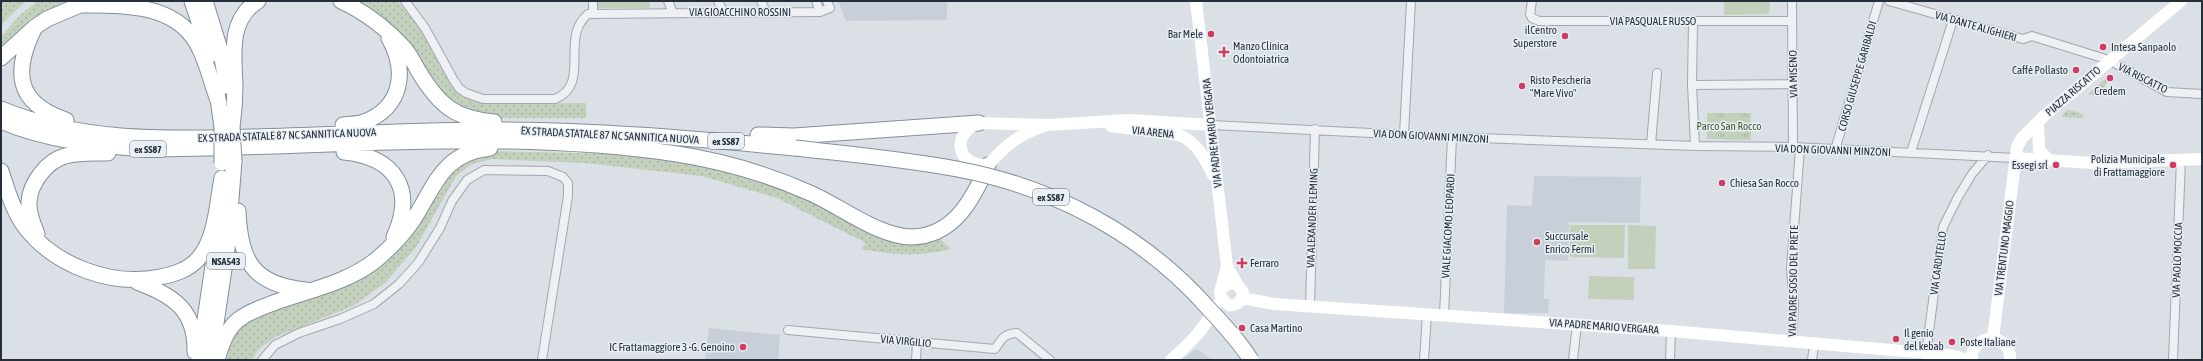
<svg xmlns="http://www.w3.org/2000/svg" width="2203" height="361" font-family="'Asap Condensed',sans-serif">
  <defs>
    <pattern id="grass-dots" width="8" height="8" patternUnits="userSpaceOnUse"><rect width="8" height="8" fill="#c3d0bc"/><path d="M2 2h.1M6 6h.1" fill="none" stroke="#a7b3a2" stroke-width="1.8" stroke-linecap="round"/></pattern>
    <pattern id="park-tufts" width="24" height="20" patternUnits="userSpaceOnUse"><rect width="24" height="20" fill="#c3d0bc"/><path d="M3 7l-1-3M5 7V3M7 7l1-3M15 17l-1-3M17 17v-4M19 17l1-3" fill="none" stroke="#a7b3a2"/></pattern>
  </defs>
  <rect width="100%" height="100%" fill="#dbe0e6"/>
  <path fill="#c9cfd8" d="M838 1H947V20L846 21Z
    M1534 176 1641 177 1640 223 1569 222 1568 261 1545 260 1544 299H1549L1548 313H1504L1507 205 1532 206Z
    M709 328 780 335 778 360H705Z
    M1196 349 1200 351 1212 360H1181Z"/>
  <path fill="url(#grass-dots)" d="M1 1H26L1 25Z
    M38 1H66L29 20 1 49V37L20 15Z
    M358 1H397C408 13 419 26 428 40 448 73 447 97 493 104L586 103V118H485L466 113 437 90 409 43 383 17Z
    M2105 79 2107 80 2102 96 2088 94Z
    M2067 110 2078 112 2083 115V118L2061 117Z
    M490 151 615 154 707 163 804 196 874 232 939 238 951 249C919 257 893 255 861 249L866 243 777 198 702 176 586 163 492 159 472 164 456 176 416 247 385 283 353 306 275 337 259 349 252 360H220L238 324 384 261 450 167Z"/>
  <path fill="url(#park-tufts)" d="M1707 113H1751V140L1707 139Z"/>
  <path fill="#c3d0bc" d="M597 1H650V8H597Z
    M1724 1H1770L1769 14 1724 15Z
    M1570 225H1625L1624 258 1570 257Z
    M1628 225 1656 226 1655 269H1628Z
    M1589 276 1634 277V300L1588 299Z"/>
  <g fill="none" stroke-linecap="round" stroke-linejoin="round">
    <g stroke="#a1a7b0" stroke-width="10">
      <path id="street" d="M405 1 425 28 453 79 459 88 466 93 483 99H555C592 84 559 38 588 14L820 12 830 8 827 1
        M668 1 673 13
        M718 1 724 13
        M761 1 766 12
        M816 1 820 12
        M1532 1 1530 14 1532 18 1539 21H1792
        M1792 1 1793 147
        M1889 1 2023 39 2032 36 2109 60 2167 92 2202 94
        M593 14V1
        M1693 21 1692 85 1695 146
        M1692 85 1793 84
        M1211 125 1452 137 1695 146 1793 147 2015 158
        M1404 134 1411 1
        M1651 144 1657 73
        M1835 150 1879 1
        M1911 152 1953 20
        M1310 306 1315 129
        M1444 315 1452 137
        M788 330 995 349C1002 339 1003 334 1017 333L1050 360
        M1792 342 1794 304 1791 269 1800 148
        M262 360 275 345 299 333 340 319 374 304 399 284 418 263 440 228 452 201 467 180 484 170 548 171 563 177 568 183V196L542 360
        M916 360 917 342
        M1424 360 1427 314
        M1573 360 1577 324
        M1670 360 1671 331
        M1812 360 1814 345
        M1925 360 1943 227 1958 197 1972 174 1988 155
        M2173 360 2181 160"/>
    </g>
    <g stroke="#838f9c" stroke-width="17">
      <path id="highway" d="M192 1 210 55
        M205 1 221 53 227 86
        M341 1C365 12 387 29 405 49 410 55 415 65 419 72 439 105 455 119 494 122
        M81 5C120 5 173 3 196 42 207 60 211 83 219 103
        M35 27C13 71 15 103 66 120
        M1 58 35 27 47 19 89 1
        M217 92 222 127
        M1 109C80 142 167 139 250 137 327 135 403 131 479 130 585 129 690 138 795 148
        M1 121C47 141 99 146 148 149 324 148 502 128 677 154 723 161 767 174 810 193 840 206 879 237 912 237 954 236 973 199 988 165
        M343 125C349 124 358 124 364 122 403 107 407 70 389 38
        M232 127C234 113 235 100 235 86 234 56 228 19 258 1
        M758 135 794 136 979 123
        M344 152C395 157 416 189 394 237
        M1 171C7 189 13 211 25 227 55 266 112 287 160 277 175 274 188 270 198 259 216 239 217 204 222 178
        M238 211C240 261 253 285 306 290
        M37 234C33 224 28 213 29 202 30 183 47 161 65 156 78 152 94 153 108 153
        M137 282C172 295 196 309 195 352
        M211 357 227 249 234 161
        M199 360 218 232
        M217 360C221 346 226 330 238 320 249 311 263 307 276 302 309 290 347 283 376 260 389 249 403 235 413 220 436 185 441 154 490 148"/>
    </g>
    <use href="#street" stroke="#eef0f4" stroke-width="8"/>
    <path stroke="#fff" stroke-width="12" d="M1196 1 1227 266 1237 284
      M2038 122 2039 150 2048 159
      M1048 125C1020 133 1007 144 988 165 957 167 950 134 979 123L1048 125 1129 120 1211 125
      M1111 126 1179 135C1197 142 1205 159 1213 175
      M2015 158 2092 163 2202 159
      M1222 288 1230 283 1237 284 1243 292C1243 301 1237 306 1229 305L1221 298 1220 292 1227 266
      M1242 298 1274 304 1671 331 1926 353 1955 356 1966 360
      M1993 338 2017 147 2022 138 2044 116 2181 1
      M1171 360C1188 345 1207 327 1215 306
      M1972 360C1970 332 2012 332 2010 360"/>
    <use href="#highway" stroke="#fff" stroke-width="15"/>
    <g stroke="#838f9c" stroke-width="17" stroke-linecap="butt">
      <path id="highway-bridge" d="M222 127V163
        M232 127 234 161
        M795 148C849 154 904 159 957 169 1054 187 1144 235 1209 309 1224 325 1239 341 1251 360"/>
    </g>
    <use href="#highway-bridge" stroke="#fff" stroke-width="15"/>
  </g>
  <g fill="#ce3d5f" stroke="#eaeff4" stroke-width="1.5">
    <circle cx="1211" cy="34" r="4"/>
    <circle cx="1565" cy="36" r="4"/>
    <circle cx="2103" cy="47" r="4"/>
    <path d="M1222 46h4v4h4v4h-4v4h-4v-4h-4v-4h4z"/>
    <circle cx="2076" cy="70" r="4"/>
    <circle cx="2110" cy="78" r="4"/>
    <circle cx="1522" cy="86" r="4"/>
    <circle cx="2056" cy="165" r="4"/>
    <circle cx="2173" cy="165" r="4"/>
    <circle cx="1722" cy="183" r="4"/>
    <circle cx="1537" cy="242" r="4"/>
    <path d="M1240 257h4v4h4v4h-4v4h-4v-4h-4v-4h4z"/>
    <circle cx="1242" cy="328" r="4"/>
    <circle cx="1896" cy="339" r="4"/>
    <circle cx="1952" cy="342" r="4"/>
    <circle cx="743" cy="347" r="4"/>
  </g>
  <g text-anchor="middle" stroke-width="3" stroke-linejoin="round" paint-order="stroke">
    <g fill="#eaeff4" stroke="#606973" stroke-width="1">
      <rect x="708" y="133" width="36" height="16" rx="3"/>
      <rect x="130" y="141" width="36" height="16" rx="3"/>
      <rect x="1033" y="189" width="36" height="16" rx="3"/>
      <rect x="207" y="253" width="38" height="16" rx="3"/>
    </g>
    <g font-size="10" font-weight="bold" fill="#252f3c">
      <text x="726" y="145">ex SS87</text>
      <text x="148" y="153">ex SS87</text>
      <text x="1051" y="201">ex SS87</text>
      <text x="226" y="265">NSA543</text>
    </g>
    <g font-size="11" fill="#252f3c" stroke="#eaeff4">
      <text x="740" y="16">VIA GIOACCHINO ROSSINI</text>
      <text x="1653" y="25">VIA PASQUALE RUSSO</text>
      <text transform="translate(1976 26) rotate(16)" y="4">VIA DANTE ALIGHIERI</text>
      <text transform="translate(1793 74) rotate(-91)" y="4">VIA MISENO</text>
      <text transform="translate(1857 76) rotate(-74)" y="4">CORSO GIUSEPPE GARIBALDI</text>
      <text transform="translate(2143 78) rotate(27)" y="4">VIA RISCATTO</text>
      <text transform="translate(2073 91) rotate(-41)" y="4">PIAZZA RISCATTO</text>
      <text transform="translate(1153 132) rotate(6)" y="4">VIA ARENA</text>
      <text transform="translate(1212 133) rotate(-96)" y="4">VIA PADRE MARIO VERGARA</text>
      <text transform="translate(287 135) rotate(-2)" y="4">EX STRADA STATALE 87 NC SANNITICA NUOVA</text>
      <text transform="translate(610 135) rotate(3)" y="4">EX STRADA STATALE 87 NC SANNITICA NUOVA</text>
      <text transform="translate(1431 136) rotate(3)" y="4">VIA DON GIOVANNI MINZONI</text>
      <text transform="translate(1833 150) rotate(2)" y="4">VIA DON GIOVANNI MINZONI</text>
      <text transform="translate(1312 218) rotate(-88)" y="4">VIA ALEXANDER FLEMING</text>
      <text transform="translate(1448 226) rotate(-87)" y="4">VIALE GIACOMO LEOPARDI</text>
      <text transform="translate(2004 248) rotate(-83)" y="4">VIA TRENTUNO MAGGIO</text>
      <text transform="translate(2177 260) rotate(-88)" y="4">VIA PAOLO MOCCIA</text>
      <text transform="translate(1938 263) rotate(-82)" y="4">VIA CARDITELLO</text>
      <text transform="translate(1793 281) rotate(-89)" y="4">VIA PADRE SOSIO DEL PRETE</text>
      <text transform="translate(1604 326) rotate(4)" y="4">VIA PADRE MARIO VERGARA</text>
      <text transform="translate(906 341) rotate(5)" y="4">VIA VIRGILIO</text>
    </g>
    <g font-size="11" fill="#252f3c" stroke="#eaeff4" text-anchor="start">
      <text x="1557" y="34" text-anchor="end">ilCentro<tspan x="1557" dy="13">Superstore</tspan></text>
      <text x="1203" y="38" text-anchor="end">Bar Mele</text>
      <text x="1233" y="50">Manzo Clinica<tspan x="1233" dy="13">Odontoiatrica</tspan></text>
      <text x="2111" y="51">Intesa Sanpaolo</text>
      <text x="2068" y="74" text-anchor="end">Caffè Pollasto</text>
      <text x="1530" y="84">Risto Pescheria<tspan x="1530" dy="13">"Mare Vivo"</tspan></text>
      <text x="2110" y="95" text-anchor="middle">Credem</text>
      <text x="2165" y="163" text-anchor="end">Polizia Municipale<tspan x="2165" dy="13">di Frattamaggiore</tspan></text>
      <text x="2048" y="169" text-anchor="end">Essegi srl</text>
      <text x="1730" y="187">Chiesa San Rocco</text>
      <text x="1545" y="240">Succursale<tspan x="1545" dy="13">Enrico Fermi</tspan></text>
      <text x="1250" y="267">Ferraro</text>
      <text x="1250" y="332">Casa Martino</text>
      <text x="1904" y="337">Il genio<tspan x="1904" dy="13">del kebab</tspan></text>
      <text x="1960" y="346">Poste Italiane</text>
      <text x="735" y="351" text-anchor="end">IC Frattamaggiore 3 -G. Genoino</text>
    </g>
    <g font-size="11" fill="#3c5732" stroke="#eaeff4">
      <text x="1729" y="130">Parco San Rocco</text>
    </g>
  </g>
  <rect width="2203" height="361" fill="none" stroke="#252f3c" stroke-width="4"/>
</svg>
